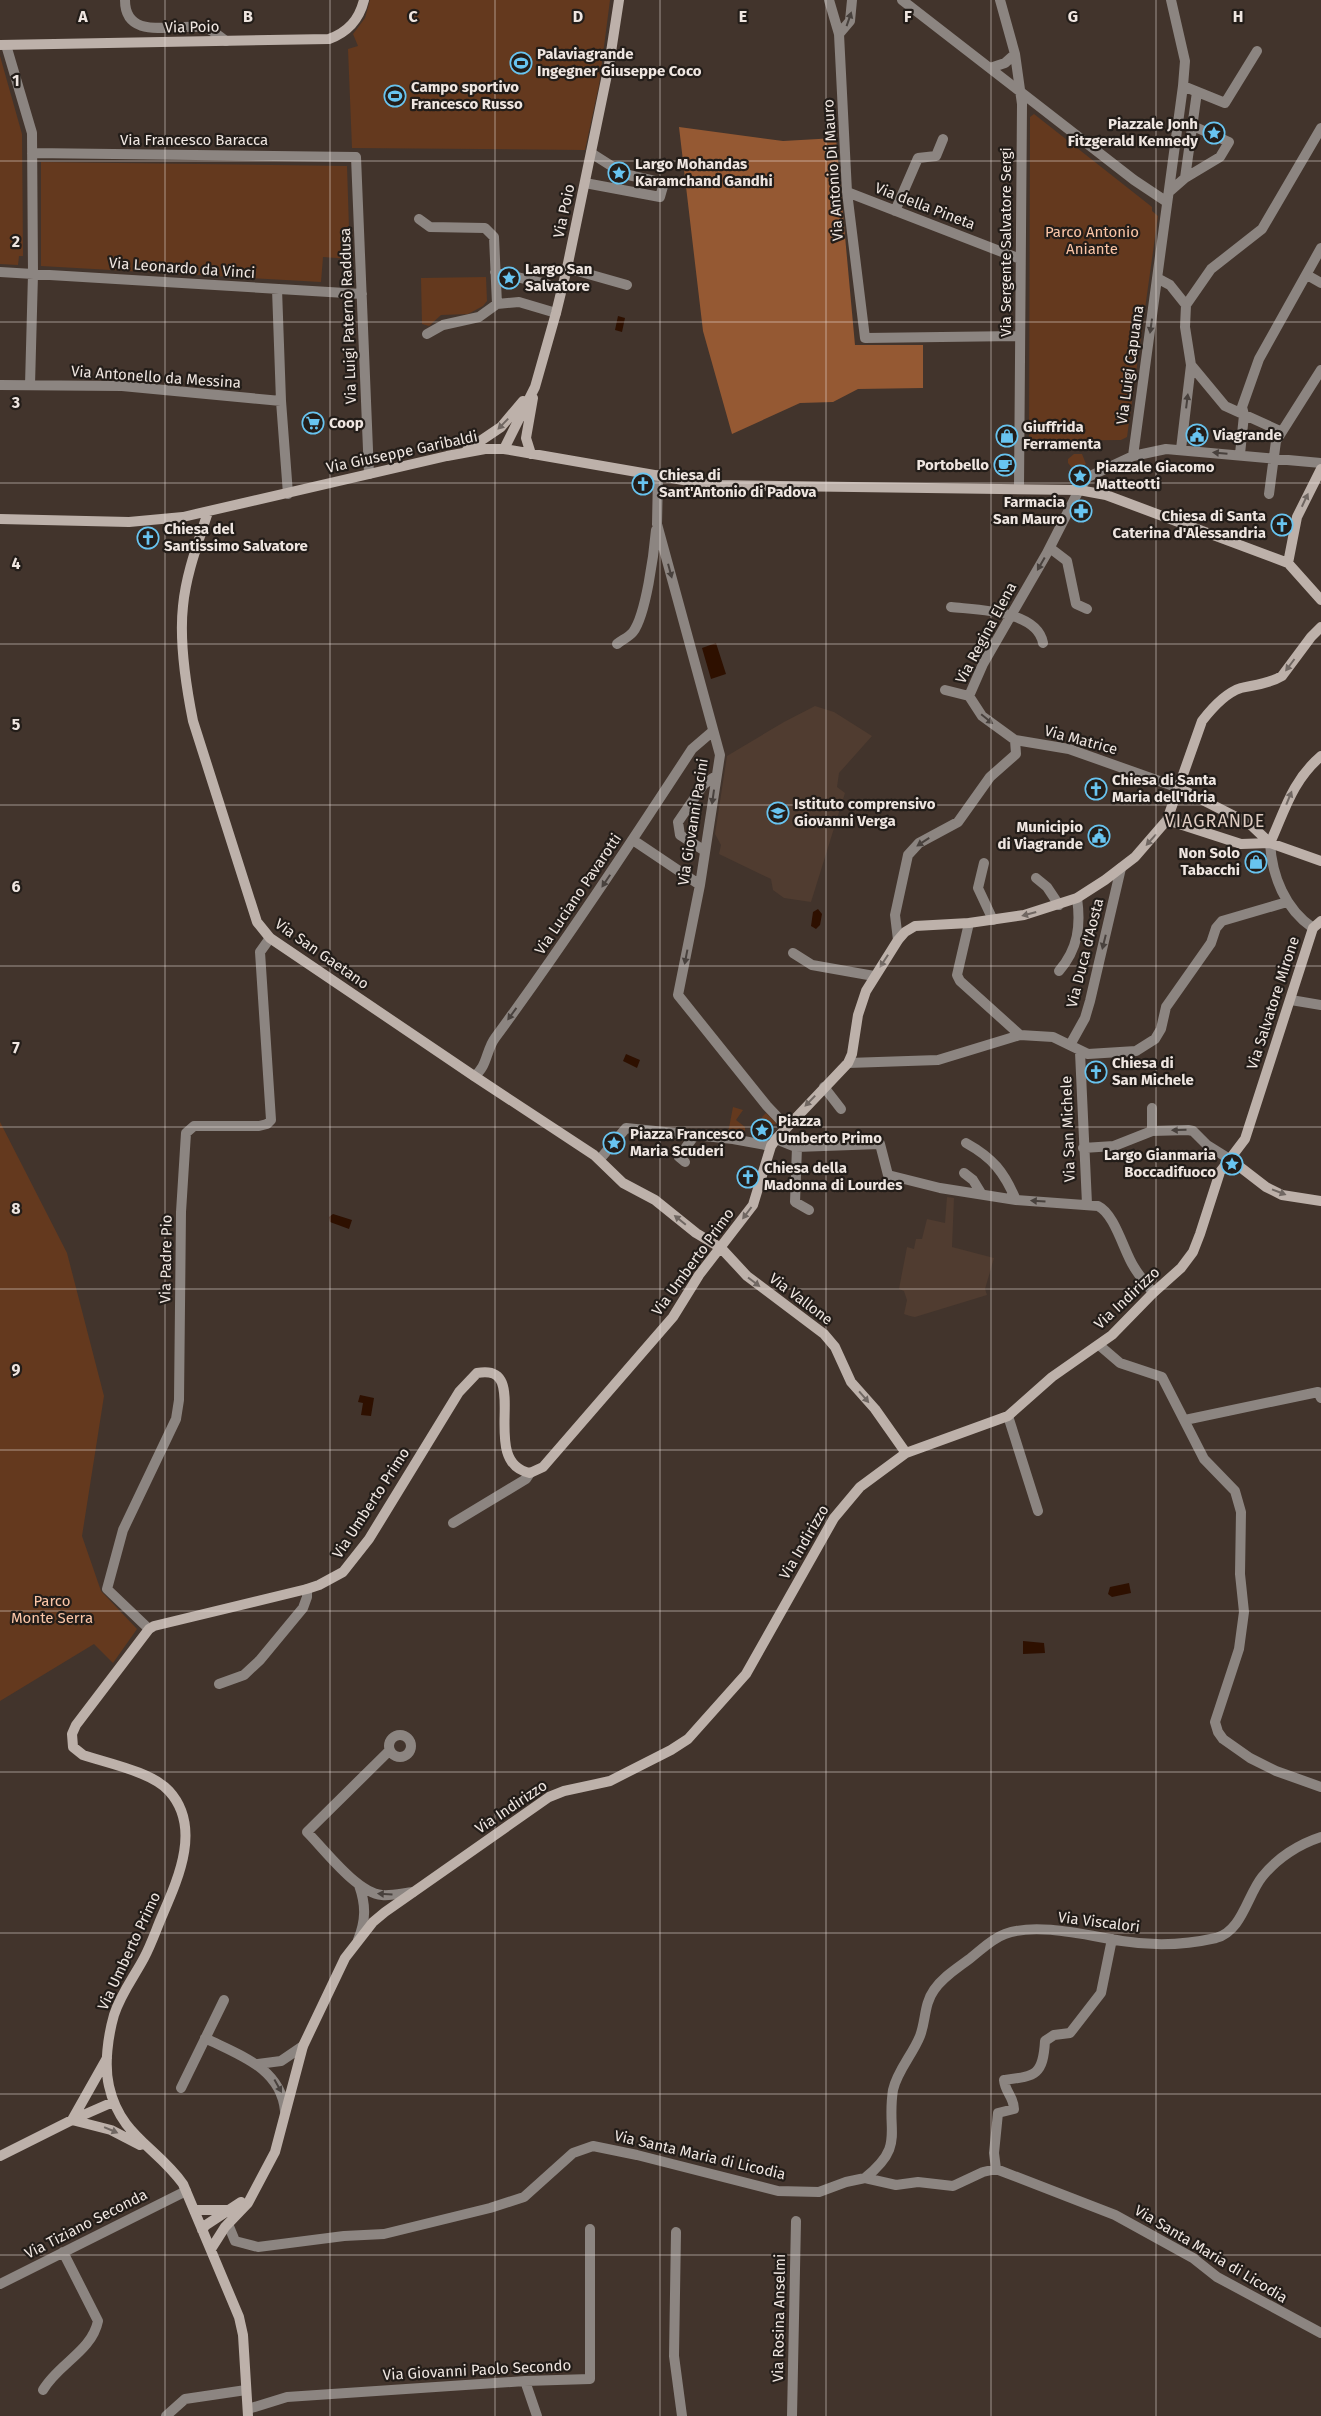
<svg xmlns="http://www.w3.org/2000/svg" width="1321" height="2416" font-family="'Fira Sans',sans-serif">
  <rect width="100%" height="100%" fill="#42342c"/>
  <path fill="#503c30" d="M815 706 834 712 872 736 839 773 837 787 845 793 811 902 784 898 773 890 771 879 719 854 721 845 715 834 727 756 784 722Z
    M947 1197 954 1198 952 1247 994 1258 985 1289 987 1295 915 1317 910 1316 904 1314 907 1300 904 1291 899 1289 907 1247 914 1249 916 1239H922L927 1219 945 1223Z"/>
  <path fill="#64391e" d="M370 0H610L599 85 585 150 352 148 348 49 358 46 353 34 365 18Z
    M0 56 22 134 23 256H19L18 265 0 264Z
    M1034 114 1152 207V211L1158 216 1127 437 1121 440 1029 441 1030 117Z
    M41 162 347 166 350 259 323 257 321 282 41 266Z
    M486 277 487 301 483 306 468 314 441 315 429 326 422 324 421 278Z
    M1074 454H1082L1086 464 1074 470 1068 463V459Z
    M733 1107 743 1110 736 1120 745 1127V1134L728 1133Z
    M766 1113 777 1124 763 1125 762 1117Z
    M0 1122 67 1253 104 1396 82 1536 101 1591 137 1629 113 1663 94 1644 0 1701Z"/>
  <path fill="#955933" d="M679 127 783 141 836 138 855 345H923V388L858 389 833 402 800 403 732 434 703 331Z"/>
  <path fill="#2e1000" d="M618 316 625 318 622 332 615 330Z
    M716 643 726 674 711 679 702 648Z
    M818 909 822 914 820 925 816 929 811 926 813 912Z
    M626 1054 640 1060 637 1068 623 1061Z
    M333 1214 352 1220 349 1229 330 1222 329 1217Z
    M360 1395 374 1398 371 1416 361 1415 363 1403 358 1402Z
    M1129 1583 1131 1593 1112 1597 1108 1594 1110 1587Z
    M1023 1641 1044 1643 1045 1653 1023 1654Z"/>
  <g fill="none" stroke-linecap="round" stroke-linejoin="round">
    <path stroke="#8c8581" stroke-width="10" d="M125 0C125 44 180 21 206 28 213 30 220 37 226 41
      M829 0 839 34 847 192 865 338 1020 336
      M902 0 1134 180 1167 202
      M1000 0 1015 54 1022 104 1019 488
      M839 34 850 21 852 0
      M6 45 32 133 33 274 30 385
      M990 68 1005 63 1015 54
      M1183 86 1225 103 1257 51
      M32 153 356 157 369 474
      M1185 178 1197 92
      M585 183 660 197 664 183 624 174 591 153
      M847 192 1020 259
      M1169 192 1185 178 1220 157 1229 142 1193 126
      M895 211 918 158 936 156 943 139
      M419 219 430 227 485 228 494 237 497 304 519 302 556 313
      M567 268 627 285
      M0 272 362 294
      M495 272 547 284
      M1307 275 1321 283
      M1157 278 1170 285 1186 305
      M277 289 281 401 288 494
      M427 334 443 325 479 317 497 304
      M1191 365 1225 406 1280 431
      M0 385 122 386 281 401
      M1181 449 1191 365 1185 327 1186 305 1211 269 1262 229 1321 128
      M1240 454 1244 415 1242 407 1259 359 1321 248
      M1133 456 1183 86 1185 61 1171 0
      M658 475 657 524 720 755 700 885 678 995 767 1106 786 1126
      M1269 494 1276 441 1321 370
      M1050 548 1067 561 1076 604 1087 609
      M951 607C977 610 1037 610 1043 643
      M617 644C622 640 629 637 633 632 646 615 654 553 656 530
      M945 690 969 696
      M1015 740 1069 749 1179 788
      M633 840 700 885
      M1270 843C1272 876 1285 909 1313 928
      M705 851 680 835 678 822 704 784 716 776
      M984 863 978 888 993 920
      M1036 878 1047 887 1059 905
      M969 923 957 975 960 981 1020 1035
      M898 940 895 915 908 855 919 843 958 822 990 777 1016 754 1015 740 982 716 969 696 983 664 1047 553 1079 490 1088 477 1133 456 1166 449 1321 463
      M793 953 812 965 874 976
      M1059 971C1078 949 1081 926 1077 898
      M1291 1000 1321 1005
      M1070 1045 1085 1018 1090 1001 1121 868
      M1080 1052 1087 1204
      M848 1063 938 1060 1020 1035 1053 1037 1088 1054 1136 1051 1155 1039 1161 1029 1166 1007 1211 943 1216 928 1222 921 1287 902
      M474 1076C487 1068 486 1050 495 1038 564 944 628 847 692 749L713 731
      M824 1087 841 1109
      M1152 1131V1108
      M776 1139 796 1147 880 1144 888 1175 940 1188 1016 1200 1098 1206C1115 1214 1124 1252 1134 1267 1139 1276 1147 1284 1153 1293
      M966 1143C993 1158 1004 1172 1016 1200
      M797 1147 795 1202 809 1210
      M1083 1148 1114 1146 1152 1131 1188 1130 1193 1131 1207 1145 1231 1160
      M600 1159 626 1128 733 1139 771 1146
      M685 1162 679 1157 694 1136
      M964 1173 973 1180 981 1193
      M1099 1345 1120 1363 1162 1377 1204 1459 1235 1491 1241 1512 1240 1574 1244 1612 1239 1649 1215 1722 1218 1732 1223 1739 1250 1758 1276 1771 1321 1787
      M1008 1416 1038 1511
      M1185 1420 1318 1392 1321 1398
      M453 1523 526 1479 530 1473
      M149 1629 107 1589 123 1530 176 1419 179 1400 181 1212 186 1133 194 1126H259L267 1124 271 1120 260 952 270 938
      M219 1684 244 1675 260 1660 303 1608 307 1597V1589
      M389 1746a11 11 0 1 1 22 0a11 11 0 1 1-22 0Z
      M389 1751 307 1832C324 1849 357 1893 382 1895 392 1896 403 1893 413 1892
      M358 1940C366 1920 366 1905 359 1885
      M205 2038C239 2055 281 2068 285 2111
      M258 2064 281 2061 303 2046
      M181 2088 224 2000
      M996 2169 994 2153 998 2113 1014 2109C1014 2097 1005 2092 1004 2080 1035 2076 1043 2076 1045 2041L1054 2035 1070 2033 1101 1993 1112 1939
      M865 2178C906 2145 886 2133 893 2090 897 2071 913 2054 920 2036 926 2020 924 2004 934 1990 943 1977 956 1969 968 1960 980 1951 991 1939 1005 1934 1037 1922 1089 1936 1122 1941 1153 1946 1185 1945 1216 1938 1242 1931 1247 1896 1262 1877 1277 1858 1299 1844 1321 1837
      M228 2224 235 2241 258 2247 344 2236 384 2234 490 2208 524 2197 573 2153 593 2146 637 2155 778 2191 819 2192 846 2182 865 2178 896 2185 918 2182 953 2186 983 2172 996 2169 1115 2215 1193 2258 1217 2277 1321 2333
      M676 2232 674 2356 682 2416
      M0 2284 186 2191
      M525 2381 537 2416
      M43 2390C58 2364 92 2351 98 2321L63 2252
      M248 2409 287 2397 525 2381 590 2379V2229
      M166 2416 185 2399 246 2390
      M792 2416 796 2221"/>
    <path stroke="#bdb1aa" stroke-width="10" d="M0 45 329 39C348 32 359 20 364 0
      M504 449 535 387 556 313 567 268 609 65 619 0
      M467 450 501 427 523 401
      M531 454 526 438 533 398
      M208 512C198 543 186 574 183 606 179 642 186 686 193 721L257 922 270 938 474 1076 594 1155 623 1183 655 1200 696 1233 721 1248 747 1276 824 1334 835 1347 851 1382 875 1409 906 1453
      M0 519 129 522 183 517 447 456 485 449H504L712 485 1079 490 1106 495 1288 563 1321 600
      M1288 563 1297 517 1321 469
      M1179 788 1250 824 1270 843
      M1167 820 1241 844 1270 843 1321 861
      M1270 843C1285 810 1292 781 1321 756
      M1231 1160 1266 1187 1282 1195 1321 1201
      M107 2058 72 2120 111 2130 140 2145
      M0 2156 72 2120 113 2102
      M194 2210H229
      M202 2230 206 2225 241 2202
      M211 2249 225 2227 248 2203 275 2152 303 2046 345 1958 373 1922 385 1912 549 1797 564 1791 610 1781 671 1750 688 1739 746 1674 834 1518 860 1487 906 1453 1008 1416 1052 1377 1112 1335 1153 1293 1181 1268 1193 1252 1200 1234 1220 1172 1245 1139 1313 928 1321 921
      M248 2416 243 2335 239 2317 183 2184C157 2147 120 2136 109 2086 104 2065 108 2036 114 2015 121 1993 134 1977 144 1958 151 1945 156 1930 162 1916 178 1879 202 1827 169 1791 152 1772 107 1763 83 1755L73 1747 72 1734 76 1725 149 1629 154 1626 307 1589 319 1585 343 1572 369 1539 459 1392 477 1373C534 1362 476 1462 530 1473L543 1467 673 1317 699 1275 753 1205 771 1146 776 1139 848 1063 852 1054 858 1015 866 991 898 940 905 932 915 926 969 923 1024 915 1077 898 1105 880 1135 857 1167 820 1202 721C1212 708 1225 693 1241 688 1254 685 1269 684 1282 676L1311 637 1321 627"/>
  </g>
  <defs><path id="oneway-solid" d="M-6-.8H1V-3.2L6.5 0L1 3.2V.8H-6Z" transform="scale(1.25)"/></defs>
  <g fill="#48413d">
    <use href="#oneway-solid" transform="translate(849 19) rotate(-71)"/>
    <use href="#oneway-solid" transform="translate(1151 326) rotate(98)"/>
    <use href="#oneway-solid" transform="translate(1187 401) rotate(-83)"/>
    <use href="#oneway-solid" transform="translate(1220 453) rotate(-175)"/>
    <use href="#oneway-solid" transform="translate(1041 564) rotate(120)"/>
    <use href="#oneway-solid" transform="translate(670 571) rotate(75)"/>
    <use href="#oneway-solid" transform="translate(987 719) rotate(39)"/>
    <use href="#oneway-solid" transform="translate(713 797) rotate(98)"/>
    <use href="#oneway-solid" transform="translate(923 842) rotate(147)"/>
    <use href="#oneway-solid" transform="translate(606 881) rotate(124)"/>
    <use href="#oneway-solid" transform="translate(1104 942) rotate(104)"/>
    <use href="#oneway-solid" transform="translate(686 957) rotate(101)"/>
    <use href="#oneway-solid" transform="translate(512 1014) rotate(126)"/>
    <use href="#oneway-solid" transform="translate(1179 1130) rotate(179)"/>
    <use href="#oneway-solid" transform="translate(1038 1201) rotate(-177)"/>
    <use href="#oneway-solid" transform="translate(385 1894) rotate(-177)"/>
    <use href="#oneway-solid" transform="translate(278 2086) rotate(61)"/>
  </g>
  <g fill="#706762">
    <use href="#oneway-solid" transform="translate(503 424) rotate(134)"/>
    <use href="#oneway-solid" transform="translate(1305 500) rotate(-65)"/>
    <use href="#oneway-solid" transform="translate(1290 665) rotate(127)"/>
    <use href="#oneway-solid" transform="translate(1289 798) rotate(-68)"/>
    <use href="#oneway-solid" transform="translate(1151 840) rotate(132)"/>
    <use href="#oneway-solid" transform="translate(1029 914) rotate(165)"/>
    <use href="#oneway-solid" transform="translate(884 961) rotate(123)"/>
    <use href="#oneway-solid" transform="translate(810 1101) rotate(134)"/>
    <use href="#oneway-solid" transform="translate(1279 1192) rotate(21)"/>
    <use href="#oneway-solid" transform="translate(747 1213) rotate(127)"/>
    <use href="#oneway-solid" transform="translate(680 1220) rotate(-141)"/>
    <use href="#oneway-solid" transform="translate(754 1282) rotate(37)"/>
    <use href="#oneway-solid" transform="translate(864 1397) rotate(49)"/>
    <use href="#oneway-solid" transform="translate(111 2130) rotate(23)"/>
  </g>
  <path fill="none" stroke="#efe6e1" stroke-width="1" stroke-opacity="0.55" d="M165 0V2416M330 0V2416M495 0V2416M660 0V2416M826 0V2416M991 0V2416M1156 0V2416M0 161H1321M0 322H1321M0 483H1321M0 644H1321M0 805H1321M0 966H1321M0 1127H1321M0 1289H1321M0 1450H1321M0 1611H1321M0 1772H1321M0 1933H1321M0 2094H1321M0 2255H1321"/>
  <defs>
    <g id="stadium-ring" transform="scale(1.125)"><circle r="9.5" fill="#231d19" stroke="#68c4f0" stroke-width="1.5"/><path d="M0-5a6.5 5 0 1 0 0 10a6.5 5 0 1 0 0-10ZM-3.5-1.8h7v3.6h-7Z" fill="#68c4f0"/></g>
    <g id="sight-ring" transform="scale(1.125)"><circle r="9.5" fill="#231d19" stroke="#68c4f0" stroke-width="1.5"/><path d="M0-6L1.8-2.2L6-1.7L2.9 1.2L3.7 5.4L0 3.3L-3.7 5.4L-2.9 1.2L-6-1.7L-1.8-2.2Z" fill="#68c4f0"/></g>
    <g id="supermarket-ring" transform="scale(1.125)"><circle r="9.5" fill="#231d19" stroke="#68c4f0" stroke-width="1.5"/><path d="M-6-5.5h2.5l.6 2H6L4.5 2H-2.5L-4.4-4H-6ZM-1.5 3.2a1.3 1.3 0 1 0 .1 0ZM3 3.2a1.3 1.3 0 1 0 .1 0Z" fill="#68c4f0"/></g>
    <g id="civic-ring" transform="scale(1.125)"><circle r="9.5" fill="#231d19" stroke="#68c4f0" stroke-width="1.5"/><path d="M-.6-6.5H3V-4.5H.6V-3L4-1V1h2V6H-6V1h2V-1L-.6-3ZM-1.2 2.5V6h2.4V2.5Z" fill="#68c4f0"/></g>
    <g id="shop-ring" transform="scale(1.125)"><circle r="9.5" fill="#231d19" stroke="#68c4f0" stroke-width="1.5"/><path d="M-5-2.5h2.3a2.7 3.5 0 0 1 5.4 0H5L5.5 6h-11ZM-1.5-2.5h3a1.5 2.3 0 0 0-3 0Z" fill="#68c4f0"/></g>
    <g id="cafe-ring" transform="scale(1.125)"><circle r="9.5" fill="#231d19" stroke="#68c4f0" stroke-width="1.5"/><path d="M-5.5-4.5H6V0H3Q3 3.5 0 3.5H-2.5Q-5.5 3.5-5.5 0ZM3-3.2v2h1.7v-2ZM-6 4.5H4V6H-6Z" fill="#68c4f0"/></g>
    <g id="church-ring" transform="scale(1.125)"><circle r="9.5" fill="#231d19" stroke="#68c4f0" stroke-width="1.5"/><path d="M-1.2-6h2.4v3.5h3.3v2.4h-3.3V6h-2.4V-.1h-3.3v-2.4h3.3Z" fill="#68c4f0"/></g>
    <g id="pharmacy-ring" transform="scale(1.125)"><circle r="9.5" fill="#231d19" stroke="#68c4f0" stroke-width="1.5"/><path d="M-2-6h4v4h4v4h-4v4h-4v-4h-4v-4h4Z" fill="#68c4f0"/></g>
    <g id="school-ring" transform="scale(1.125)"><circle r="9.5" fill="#231d19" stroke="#68c4f0" stroke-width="1.5"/><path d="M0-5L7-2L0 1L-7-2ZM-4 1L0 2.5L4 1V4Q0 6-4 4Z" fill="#68c4f0"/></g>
  </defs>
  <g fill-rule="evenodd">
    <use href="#stadium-ring" x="521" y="63"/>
    <use href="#stadium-ring" x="395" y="96"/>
    <use href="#sight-ring" x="1214" y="133"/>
    <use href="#sight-ring" x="619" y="173"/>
    <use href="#sight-ring" x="509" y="278"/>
    <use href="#supermarket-ring" x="313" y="423"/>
    <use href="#civic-ring" x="1197" y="435"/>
    <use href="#shop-ring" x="1007" y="436"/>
    <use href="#cafe-ring" x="1005" y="465"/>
    <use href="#sight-ring" x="1080" y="476"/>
    <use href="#church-ring" x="643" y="484"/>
    <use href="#pharmacy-ring" x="1081" y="511"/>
    <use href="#church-ring" x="1282" y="525"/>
    <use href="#church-ring" x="148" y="538"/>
    <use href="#church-ring" x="1096" y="789"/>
    <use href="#school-ring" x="778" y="813"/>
    <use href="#civic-ring" x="1099" y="836"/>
    <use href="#shop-ring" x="1256" y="862"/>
    <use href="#church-ring" x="1096" y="1072"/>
    <use href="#sight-ring" x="762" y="1130"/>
    <use href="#sight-ring" x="614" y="1143"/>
    <use href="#sight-ring" x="1232" y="1164"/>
    <use href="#church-ring" x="748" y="1177"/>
  </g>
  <g text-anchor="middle" stroke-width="4.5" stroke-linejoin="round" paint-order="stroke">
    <g font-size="15" fill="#efe6e1" stroke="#231d19">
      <text transform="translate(192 27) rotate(-1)" y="5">Via Poio</text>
      <text x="194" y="145">Via Francesco Baracca</text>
      <text transform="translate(833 170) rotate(-94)" y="5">Via Antonio Di Mauro</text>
      <text transform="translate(925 206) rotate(21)" y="5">Via della Pineta</text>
      <text transform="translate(564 211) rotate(-78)" y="5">Via Poio</text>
      <text transform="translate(1006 242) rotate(-90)" y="5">Via Sergente Salvatore Sergi</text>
      <text transform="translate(182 268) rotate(4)" y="5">Via Leonardo da Vinci</text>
      <text transform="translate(348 316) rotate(-92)" y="5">Via Luigi Paternò Raddusa</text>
      <text transform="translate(1130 365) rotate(-82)" y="5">Via Luigi Capuana</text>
      <text transform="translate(156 377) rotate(4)" y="5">Via Antonello da Messina</text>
      <text transform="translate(402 452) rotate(-12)" y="5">Via Giuseppe Garibaldi</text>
      <text transform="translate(986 633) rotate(-62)" y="5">Via Regina Elena</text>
      <text transform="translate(1081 740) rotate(15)" y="5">Via Matrice</text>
      <text transform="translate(693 822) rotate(-81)" y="5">Via Giovanni Pacini</text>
      <text transform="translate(578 894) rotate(-56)" y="5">Via Luciano Pavarotti</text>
      <text transform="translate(1085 953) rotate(-76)" y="5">Via Duca d'Aosta</text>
      <text transform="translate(322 954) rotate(35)" y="5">Via San Gaetano</text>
      <text transform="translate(1273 1003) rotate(-72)" y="5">Via Salvatore Mirone</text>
      <text transform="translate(1068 1129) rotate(-92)" y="5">Via San Michele</text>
      <text transform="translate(166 1259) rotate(-89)" y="5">Via Padre Pio</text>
      <text transform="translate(693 1262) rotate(-54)" y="5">Via Umberto Primo</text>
      <text transform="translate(1127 1298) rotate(-43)" y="5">Via Indirizzo</text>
      <text transform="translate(801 1299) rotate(37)" y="5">Via Vallone</text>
      <text transform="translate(371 1503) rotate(-57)" y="5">Via Umberto Primo</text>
      <text transform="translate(804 1542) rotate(-60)" y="5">Via Indirizzo</text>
      <text transform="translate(511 1807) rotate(-34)" y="5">Via Indirizzo</text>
      <text transform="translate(1099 1922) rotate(7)" y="5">Via Viscalori</text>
      <text transform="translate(129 1951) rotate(-65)" y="5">Via Umberto Primo</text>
      <text transform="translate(700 2155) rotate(13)" y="5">Via Santa Maria di Licodia</text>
      <text transform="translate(86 2224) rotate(-27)" y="5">Via Tiziano Seconda</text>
      <text transform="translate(1211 2254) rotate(31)" y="5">Via Santa Maria di Licodia</text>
      <text transform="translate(779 2318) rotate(-89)" y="5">Via Rosina Anselmi</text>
      <text transform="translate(477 2370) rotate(-3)" y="5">Via Giovanni Paolo Secondo</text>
    </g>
    <g font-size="15" font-weight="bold" fill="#efe6e1" stroke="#231d19" text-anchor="start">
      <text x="537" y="59">Palaviagrande<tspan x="537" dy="17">Ingegner Giuseppe Coco</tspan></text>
      <text x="411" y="92">Campo sportivo<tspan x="411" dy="17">Francesco Russo</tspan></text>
      <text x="1198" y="129" text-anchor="end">Piazzale Jonh<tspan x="1198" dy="17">Fitzgerald Kennedy</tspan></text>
      <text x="635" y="169">Largo Mohandas<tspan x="635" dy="17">Karamchand Gandhi</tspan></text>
      <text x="525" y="274">Largo San<tspan x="525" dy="17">Salvatore</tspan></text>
      <text x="329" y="428">Coop</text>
      <text x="1023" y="432">Giuffrida<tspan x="1023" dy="17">Ferramenta</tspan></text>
      <text x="1213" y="440">Viagrande</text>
      <text x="989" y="470" text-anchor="end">Portobello</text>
      <text x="1096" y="472">Piazzale Giacomo<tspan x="1096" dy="17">Matteotti</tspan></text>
      <text x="659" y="480">Chiesa di<tspan x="659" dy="17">Sant'Antonio di Padova</tspan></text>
      <text x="1065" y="507" text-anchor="end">Farmacia<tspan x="1065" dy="17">San Mauro</tspan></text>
      <text x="1266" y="521" text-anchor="end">Chiesa di Santa<tspan x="1266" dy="17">Caterina d'Alessandria</tspan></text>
      <text x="164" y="534">Chiesa del<tspan x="164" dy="17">Santissimo Salvatore</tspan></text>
      <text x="1112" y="785">Chiesa di Santa<tspan x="1112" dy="17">Maria dell'Idria</tspan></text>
      <text x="794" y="809">Istituto comprensivo<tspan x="794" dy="17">Giovanni Verga</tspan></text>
      <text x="1083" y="832" text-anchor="end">Municipio<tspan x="1083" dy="17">di Viagrande</tspan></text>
      <text x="1240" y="858" text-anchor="end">Non Solo<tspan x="1240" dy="17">Tabacchi</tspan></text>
      <text x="1112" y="1068">Chiesa di<tspan x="1112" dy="17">San Michele</tspan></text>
      <text x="778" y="1126">Piazza<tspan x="778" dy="17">Umberto Primo</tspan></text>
      <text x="630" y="1139">Piazza Francesco<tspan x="630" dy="17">Maria Scuderi</tspan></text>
      <text x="1216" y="1160" text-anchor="end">Largo Gianmaria<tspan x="1216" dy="17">Boccadifuoco</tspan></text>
      <text x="764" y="1173">Chiesa della<tspan x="764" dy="17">Madonna di Lourdes</tspan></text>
    </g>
    <g font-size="15" fill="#fcc6a7" stroke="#231d19">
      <text x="1092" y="237">Parco Antonio<tspan x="1092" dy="17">Aniante</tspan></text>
      <text x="52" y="1606">Parco<tspan x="52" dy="17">Monte Serra</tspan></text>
    </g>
    <g font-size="18" letter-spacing="1" fill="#ddcbc1" stroke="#231d19">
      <text x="1215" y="827">VIAGRANDE</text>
    </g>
  </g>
  <g font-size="16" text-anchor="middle" font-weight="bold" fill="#efe6e1" stroke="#231d19" stroke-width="4.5" stroke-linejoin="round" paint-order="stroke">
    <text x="83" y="22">A</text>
    <text x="248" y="22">B</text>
    <text x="413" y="22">C</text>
    <text x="578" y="22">D</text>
    <text x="743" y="22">E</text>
    <text x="908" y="22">F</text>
    <text x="1073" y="22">G</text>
    <text x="1238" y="22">H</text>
    <text x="16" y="86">1</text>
    <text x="16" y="247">2</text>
    <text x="16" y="408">3</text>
    <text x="16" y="569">4</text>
    <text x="16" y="730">5</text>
    <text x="16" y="892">6</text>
    <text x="16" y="1053">7</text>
    <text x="16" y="1214">8</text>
    <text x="16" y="1375">9</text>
  </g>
</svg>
